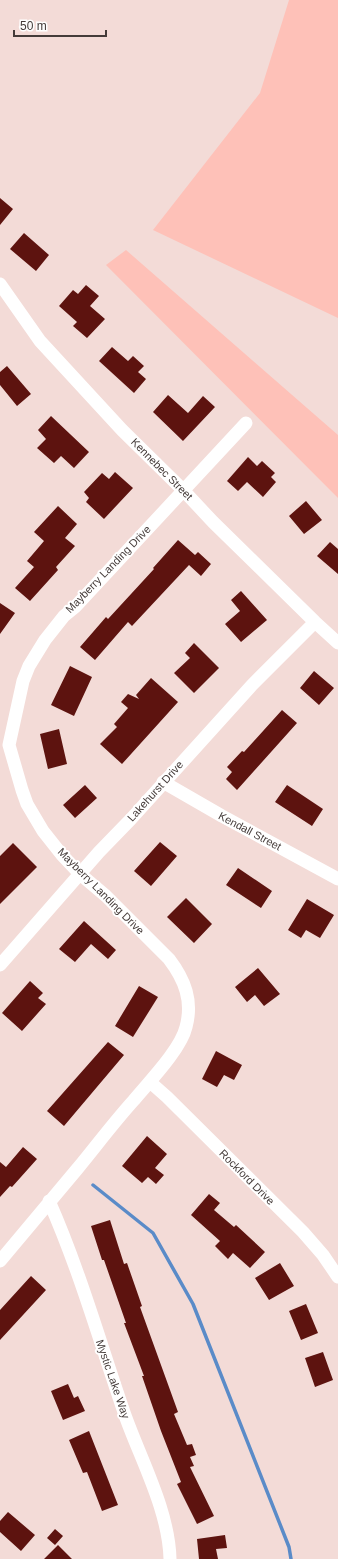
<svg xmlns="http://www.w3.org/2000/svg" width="338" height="1559" font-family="Arial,sans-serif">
  <rect width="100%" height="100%" fill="#f3dbd7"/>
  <path fill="#fec1b8" d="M289 0H338V318L153 230 260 93Z
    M126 250 338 435V498L106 265Z"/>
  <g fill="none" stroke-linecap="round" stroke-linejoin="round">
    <path stroke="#5a8bc8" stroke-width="3.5" d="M93 1185 153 1233 193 1304 289 1547 291 1559"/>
  </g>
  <path fill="#5d130f" d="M0 198 13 209 0 225Z
    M24 233 49 255 36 271 10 249Z
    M86 285 99 296 90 306 105 319 87 338 73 326 77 322 59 306 73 290 78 294Z
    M112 347 128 361 133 356 144 366 138 372 146 379 134 393 99 361Z
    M7 366 31 394 17 406 0 385V372Z
    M168 395 188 413 203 396 215 407 183 441 153 412Z
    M51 416 89 452 74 468 61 456 54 463 37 448 46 439 38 430Z
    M248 457 257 466 262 461 275 473 271 477 276 482 263 497 247 482 238 491 227 481Z
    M115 472 133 488 104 519 86 502 89 498 84 492 102 473 109 479Z
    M306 501 322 520 304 534 289 516Z
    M58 506 77 524 65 538 75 546 56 567 58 570 30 601 15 588 34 567 27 561 44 541 34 532Z
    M178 540 195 555 198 552 211 564 201 576 189 565 132 626 128 622 95 660 80 647 106 617 108 619 154 569 153 568Z
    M330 542 338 549V574L317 556Z
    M241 591 267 620 241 642 225 624 240 611 231 600Z
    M0 603 15 613 0 634Z
    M194 643 219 668 194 693 174 673 190 658 185 653Z
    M70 666 92 677 74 716 51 705Z
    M314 671 334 688 319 705 300 688Z
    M151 678 178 702 122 764 100 744 117 727 114 724 128 708 121 702 128 694 139 699 136 695Z
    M282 710 297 723 237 790 226 779 232 772 227 767 242 751 244 752Z
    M59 729 67 764 48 769 40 734Z
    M85 785 97 798 75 818 63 805Z
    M287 785 323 809 312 826 275 802Z
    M160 842 177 856 151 886 134 871Z
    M13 843 37 867 0 904V856Z
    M238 868 272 891 261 908 226 885Z
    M186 898 212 924 194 943 167 917Z
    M307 899 334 915 320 938 306 930 301 938 288 930Z
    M84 921 116 950 108 959 91 944 75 962 59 949Z
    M258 968 280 994 264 1006 255 995 247 1002 235 987Z
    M30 981 43 993 38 998 46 1004 22 1031 2 1013Z
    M139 986 158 997 133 1037 115 1026Z
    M108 1042 124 1055 64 1126 47 1111Z
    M216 1051 242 1065 234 1080 224 1075 217 1087 202 1079Z
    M147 1136 167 1154 155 1168 164 1175 156 1184 148 1177 142 1183 122 1166Z
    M23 1147 37 1159 12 1187 10 1186 0 1197V1162L6 1167Z
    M209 1194 220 1203 214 1210 234 1227 236 1225 265 1252 250 1268 233 1253 228 1259 215 1246 220 1241 191 1215Z
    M110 1220 124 1264 127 1263 142 1306 140 1307 178 1412 174 1414 187 1445 192 1444 196 1455 190 1457 194 1466 190 1467 214 1516 197 1524 177 1484 181 1482 161 1431 142 1376H144L124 1323H126L104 1260H102L91 1226Z
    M280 1263 294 1286 269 1300 255 1278Z
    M31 1276 46 1290 0 1340V1310Z
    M306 1304 318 1333 301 1340 289 1311Z
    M323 1352 333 1380 315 1387 305 1358Z
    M68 1384 74 1398 78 1396 85 1411 63 1420 51 1391Z
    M89 1431 118 1505 102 1511 87 1472 83 1473 69 1440Z
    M8 1512 35 1535 21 1551 0 1532V1521Z
    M55 1529 63 1536 55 1545 47 1538Z
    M225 1535 227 1548 216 1549 218 1559H199L197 1539Z
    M58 1545 72 1559H44Z"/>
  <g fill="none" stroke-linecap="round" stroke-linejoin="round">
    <path stroke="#fff" stroke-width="13" d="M0 284 40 341 122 430 184 491 213 522 315 622 338 643
      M163 782 222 816 338 879
      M0 965 99 852 131 819 252 685 315 622
      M150 1082 167 1097 303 1232 323 1255 338 1277
      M49 1201C80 1271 101 1346 126 1418 142 1462 169 1512 170 1559
      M0 1261C26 1230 52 1199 78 1168 97 1145 114 1122 134 1100 149 1082 181 1049 186 1027 193 1001 185 980 169 959L106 896 80 874 62 855 43 831 27 804 22 790 9 745 23 681 29 666 45 640 64 616 75 607 246 423"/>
  </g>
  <g text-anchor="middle" stroke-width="4" stroke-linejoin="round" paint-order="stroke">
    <g font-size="11" fill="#443b39" stroke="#fff">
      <text transform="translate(162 469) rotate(45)" y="4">Kennebec Street</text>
      <text transform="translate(108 569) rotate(-46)" y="4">Mayberry Landing Drive</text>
      <text transform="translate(155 791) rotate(-48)" y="4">Lakehurst Drive</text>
      <text transform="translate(250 831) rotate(28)" y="4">Kendall Street</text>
      <text transform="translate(101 891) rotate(45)" y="4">Mayberry Landing Drive</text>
      <text transform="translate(247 1177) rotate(45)" y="4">Rockford Drive</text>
      <text transform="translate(113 1379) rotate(71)" y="4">Mystic Lake Way</text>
    </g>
  </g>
  <path d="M14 30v6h92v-6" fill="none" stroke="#443b39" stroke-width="2"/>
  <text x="20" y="30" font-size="12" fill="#443b39" stroke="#ffffff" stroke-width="3" paint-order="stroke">50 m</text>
</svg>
